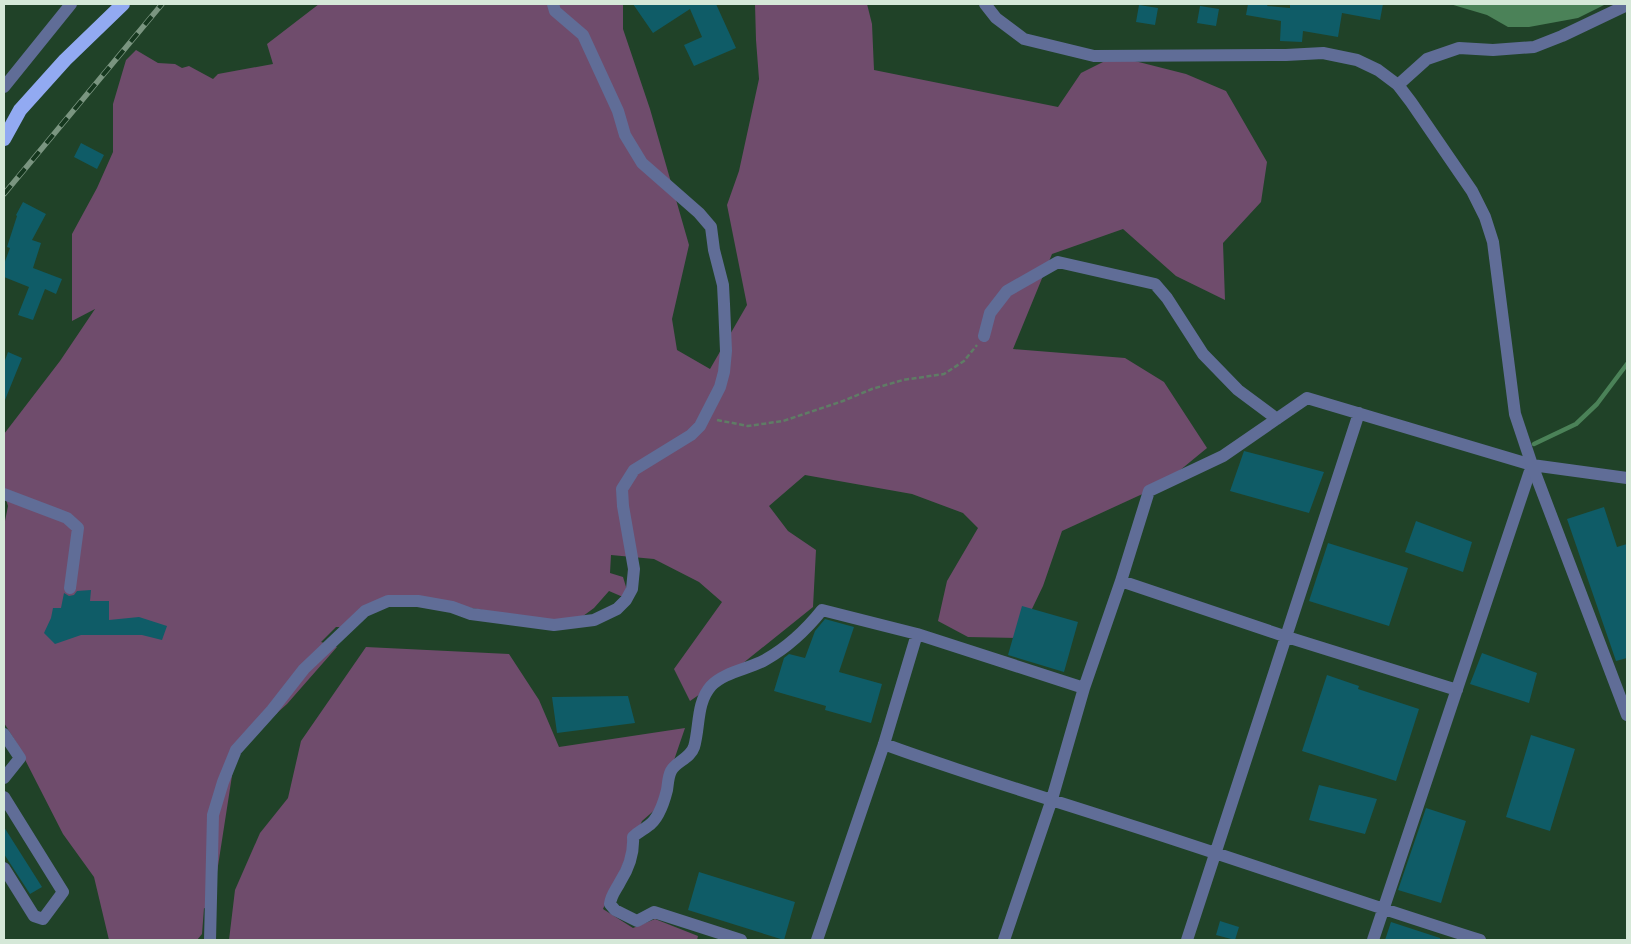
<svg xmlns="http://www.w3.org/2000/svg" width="1631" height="944" font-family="Lora,serif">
  <rect width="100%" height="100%" fill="#204228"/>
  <path fill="#6f4c6c" d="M319 4H623V29L650 109 689 245 672 319 677 350 710 369 747 305 727 205 739 171 759 79 756 40 755 4H867L872 24 874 70 1058 107 1081 73 1115 56 1186 74 1226 91 1267 162 1261 202 1223 243 1225 300 1176 276 1123 229 1052 254 1013 349 1125 358 1164 382 1207 448 1162 485 1062 531 1043 586 1018 638 968 637 938 621 947 581 978 528 963 513 912 494 805 475 769 506 788 531 816 550 813 607 732 672 690 701 674 669 722 602 699 582 654 559 611 555 610 573 623 577 630 600 609 591 594 608 579 619 545 621 397 595 347 627H336L321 642 337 647 287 704 236 750 211 911 204 908 202 934 197 940H109L94 877 63 834 16 742 4 723V526L8 506 4 493V434L60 361 95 309 72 321V234L97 188 113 152V104L126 60 136 50 158 63 175 64 182 68 189 66 213 79 218 74 273 64 267 44Z
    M366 647 509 654 539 700 559 747 685 728 658 807 642 821 603 909 633 928 655 919 698 936 697 940H229L235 890 260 833 288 798 301 741Z"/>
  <path fill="#4b8258" d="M1450 4H1449H1606L1578 18 1529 27H1508L1487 15Z"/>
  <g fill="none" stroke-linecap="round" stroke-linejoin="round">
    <path stroke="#4b8258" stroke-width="4.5" d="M1534 444 1576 424 1597 404 1627 364"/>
  </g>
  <path fill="#0f5c67" d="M633 4H716L736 48 694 66 684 45 702 37 690 9 653 33Z
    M1248 4H1268L1267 6 1290 8V4H1383L1380 20 1342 13 1338 37 1303 31 1302 42 1280 41 1281 21 1246 15Z
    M1139 5 1158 8 1155 25 1136 22Z
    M1200 6 1219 9 1216 26 1197 23Z
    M81 143 104 155 97 169 74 157Z
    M23 202 46 214 32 240 41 243 33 268 62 279 56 294 45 289 33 320 18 315 29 287 4 277V264L10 248 7 247 17 216 16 215Z
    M8 352 22 358 5 400 4 363Z
    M1244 451 1324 472 1309 513 1230 491Z
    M1604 507 1617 547 1627 544V658L1616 661 1567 519Z
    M1416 521 1472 542 1463 572 1405 552Z
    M1328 543 1408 568 1389 626 1309 601Z
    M91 590 90 601H109V620L139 617 167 626 162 640 142 635H81L55 644 44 633 51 618 53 608H61L64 593 69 596 74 595 77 591Z
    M1022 606 1078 622 1064 672 1008 655Z
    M825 619 854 627 839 672 882 684 871 723 825 710 826 706 774 691 784 658 789 654 805 658 815 631Z
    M1482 653 1537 673 1529 703 1470 684Z
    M1327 675 1359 686 1358 689 1419 709 1396 781 1302 751Z
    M628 696 635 723 557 733 552 697Z
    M1531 735 1575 749 1550 831 1506 817Z
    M1319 785 1377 799 1365 834 1309 820Z
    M1426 808 1466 821 1441 903 1398 890Z
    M4 827 42 887 30 894 4 854Z
    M699 872 795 902 784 940 688 910Z
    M1220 921 1239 927 1235 940 1216 935Z
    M1391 922 1440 938V940H1385Z"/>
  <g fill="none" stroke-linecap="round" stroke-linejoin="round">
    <path stroke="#5f7c65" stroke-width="2.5" stroke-dasharray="5 2.5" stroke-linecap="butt" d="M717 420 748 426 783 421 843 401 872 389 903 380 944 374 964 361 977 345"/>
    <path stroke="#606d97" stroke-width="12" d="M1398 85 1427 59 1459 48 1493 50 1534 47 1562 36 1627 5
      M4 87 71 4
      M984 336 990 313 1007 291 1058 262 1155 284 1167 298 1203 354 1238 390 1277 419
      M4 494 67 518 78 528 70 588
      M1121 581 1287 637 1457 690
      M4 734 20 758 4 778
      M884 744C968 775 1054 800 1139 828 1253 865 1366 904 1480 940
      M4 797 63 892 43 919 34 916 4 868
      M210 940 213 815 223 782 236 750 272 710 304 669 365 611 388 601H418L452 607 471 614 554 625 594 620 617 609 626 600 632 589 634 569 623 506 622 489 634 470 691 435 700 426 720 387 724 372 726 351 724 304 723 285 714 250 711 227 699 213 642 163 625 135 618 111 583 35 555 11 553 4
      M741 940 654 912 637 921 615 910 610 904C611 895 616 890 620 882 629 868 634 853 633 837 638 832 643 830 648 826 659 819 664 802 667 790 668 784 668 777 671 771 676 761 690 759 694 747 700 727 696 703 711 686 724 672 749 669 765 660 788 647 806 630 822 610L917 634 1084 688
      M817 940 884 744 917 634
      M1004 940 1052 799 1084 688 1121 581 1149 491 1223 456 1307 398 1532 465 1373 940
      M1187 940 1359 413"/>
    <path stroke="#606d97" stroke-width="12" d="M985 4 996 18 1024 39 1094 56 1286 55 1323 53 1357 60 1378 70 1398 85 1411 102 1472 191 1485 217 1493 242 1515 414 1532 465 1627 715
      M1532 465 1627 478"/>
    <path stroke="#92aaf2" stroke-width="14" d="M4 139 20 110 65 60 123 4"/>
    <g stroke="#7a9580" stroke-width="5.5">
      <path id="rail" d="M4 194 162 4"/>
    </g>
    <use href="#rail" stroke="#15371e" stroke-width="4" stroke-dasharray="11" stroke-linecap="butt"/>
  </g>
  <rect width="1631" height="944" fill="none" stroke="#d5e8d8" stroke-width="10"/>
</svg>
